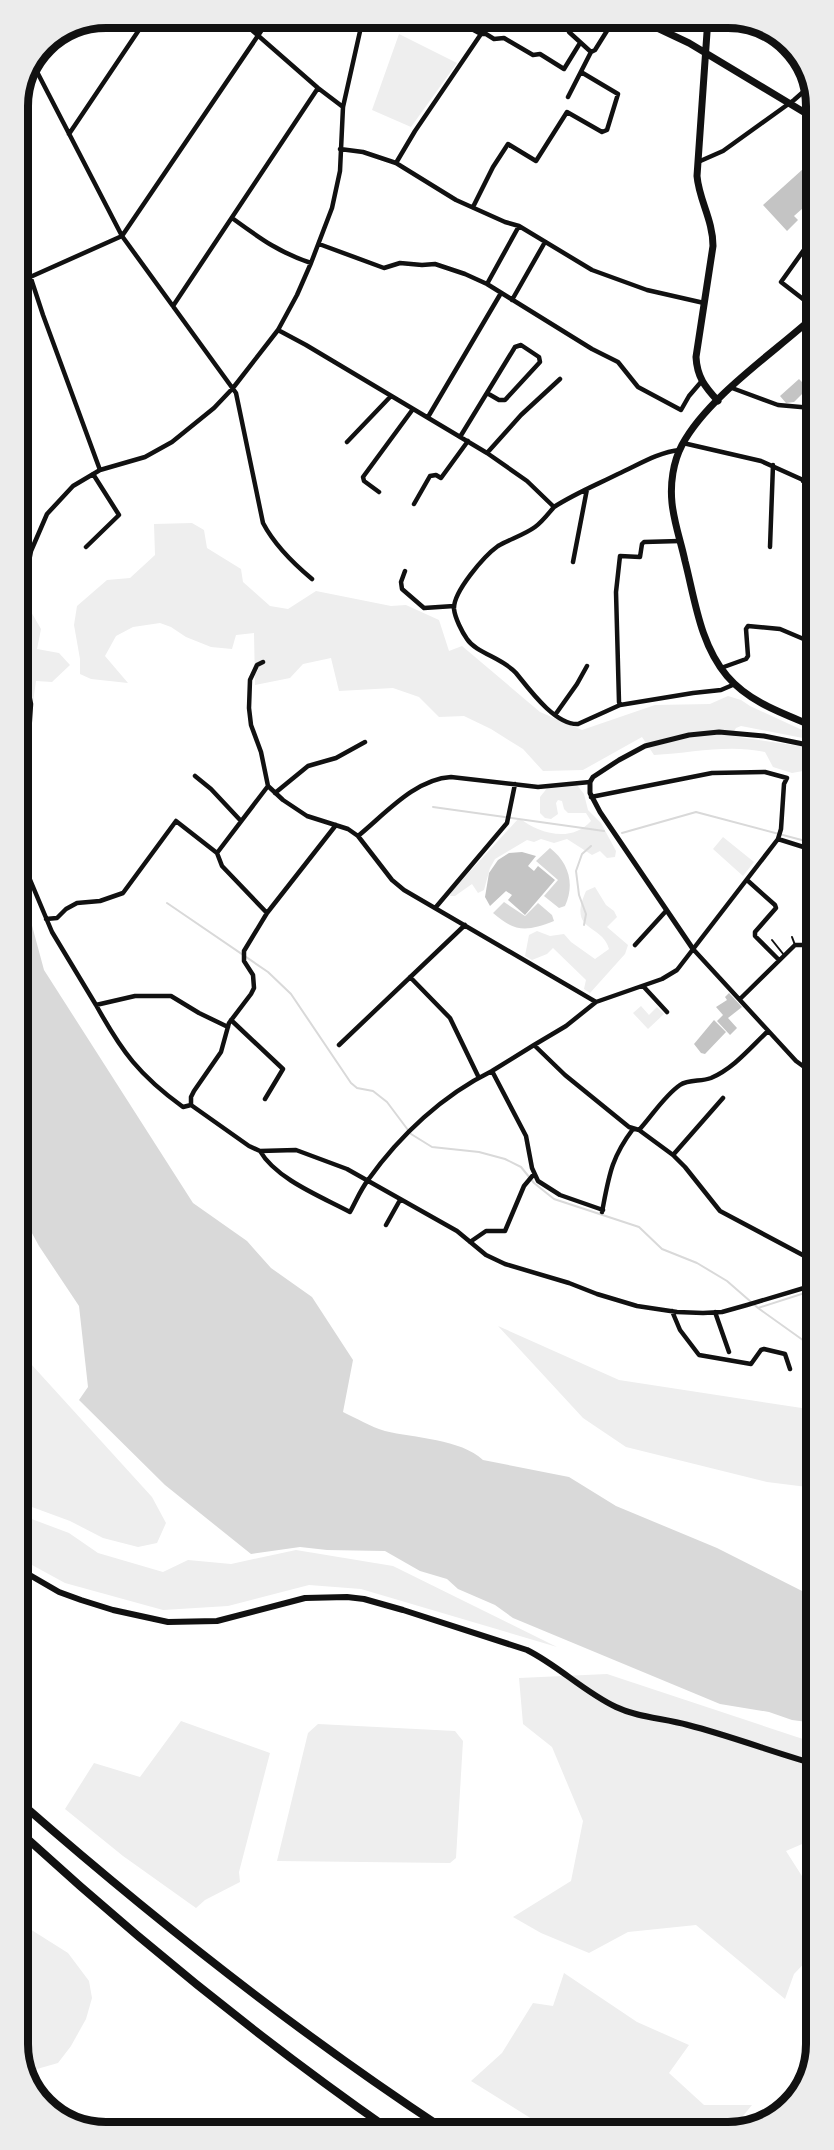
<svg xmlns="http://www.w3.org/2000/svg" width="834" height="2150" font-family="'Roboto Condensed',sans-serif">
  <rect width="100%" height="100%" fill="#fff"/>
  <path fill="#eee" d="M399 34 457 63 411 127 372 110Z
    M192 523 204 530 207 548 241 569 243 582 270 606 288 609 316 591 391 606 406 605 439 620 449 651 462 646 540 712 582 730 655 705 710 704 728 696 741 700 750 706 813 735V740L741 726 736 728 733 733 734 736 745 738 813 748V795L809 794V779L803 771 792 773 773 767 765 752C728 744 692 753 654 755L642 737 583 770 543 771 523 749 491 729 464 716 439 717 419 697 393 688 339 691 331 658 303 664 290 678 255 685 254 633 236 635 232 649 211 647 186 637 171 627 160 623 133 627 116 636 105 656 128 683 91 679 80 674V659L74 625 77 606 107 580 130 578 155 555 154 524Z
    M19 591 41 629 37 649 59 653 70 665 52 682 36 681 20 796Z
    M577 785 584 794 588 810 601 823 616 851 615 857 607 858 600 851 592 855 567 839 554 843 541 839 534 842 527 840 495 859 490 868 484 890 478 893 472 884 455 896H450L452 891 519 818C540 834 571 843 591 821L586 813H568L564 809 562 801 558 800 556 803 558 814 551 819 545 818 540 813V797L548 787Z
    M723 837 754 862 743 876 713 849Z
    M595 887 606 905 614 911 617 917 607 927 628 945 625 954 590 993 584 989 586 980 553 948 547 954 532 960 525 956 529 935 537 931 550 936 564 934 571 942 595 959 609 949C602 923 567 933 586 891Z
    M641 1006 649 1015 657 1007 664 1014 648 1029 633 1013Z
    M498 1326 619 1380 815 1410V1488L767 1482 626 1447 583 1418Z
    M21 1353 152 1497 166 1523 157 1543 138 1547 103 1538 70 1521 21 1503Z
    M21 1515 69 1533 98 1553 163 1572 188 1560 231 1564 296 1550 393 1566 557 1647 361 1589 309 1585 228 1606 163 1610 65 1583 21 1559Z
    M607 1674 815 1743 816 1838 786 1851 807 1884 816 1885V1951L794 1974 785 1999 696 1925 628 1932 589 1953 541 1933 513 1917 571 1881 583 1821 552 1747 523 1724 519 1678Z
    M181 1721 270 1753 239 1872 240 1882 205 1900 196 1908 123 1856 65 1809 94 1763 140 1777Z
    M318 1724 455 1731 463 1741 456 1858 450 1863 277 1861 308 1733Z
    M22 1924 68 1953 89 1981 92 1998 86 2019 71 2046 58 2063 23 2073V2048L27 2042 22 2028Z
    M564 1973 637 2022 689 2045 669 2073 704 2105H752L733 2128 548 2129 471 2081 502 2053 533 2003 553 2006Z"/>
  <path fill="#d9d9d9" d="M550 848C569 863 575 884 565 906L559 908 544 896 558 880 536 861Z
    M20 881 44 970 193 1203 247 1241 271 1268 312 1297 353 1360 343 1412C356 1418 371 1427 385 1431 414 1438 461 1439 483 1460L569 1477 616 1506 717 1548 812 1596 815 1600V1723L792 1720 769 1712 720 1704 513 1618 495 1605 458 1589 447 1579 420 1571 385 1551 327 1550 300 1547 251 1554 165 1485 79 1400 88 1387 79 1306 39 1246 21 1213Z
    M504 902 525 916 538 903 552 915 554 921C526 932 515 932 493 913Z"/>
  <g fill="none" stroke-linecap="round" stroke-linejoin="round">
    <path stroke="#d9d9d9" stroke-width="2" d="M433 807 604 831
      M622 833 696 812 813 843
      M167 903 268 972 291 994 351 1083 357 1088 373 1091 387 1102 411 1134 432 1147 479 1152 505 1159 521 1167 534 1183 554 1199 639 1227 662 1249 697 1263 727 1281 758 1308 814 1348
      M584 925 586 914 579 895 576 871 582 854 591 846
      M758 1308 814 1290"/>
  </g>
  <path fill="#c4c4c4" d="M803 169 812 179V200L794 216 798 220 787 231 763 205Z
    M799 379 806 386 803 393 794 402 786 403 780 396Z
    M522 852 536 856 528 866 534 871 538 866 555 880 525 915 508 900 512 895 506 891 490 906 485 897 489 873 498 860 509 853Z
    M729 993 742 1007 728 1018 737 1028 730 1035 717 1021 723 1015 716 1007 727 1000 725 997Z
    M714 1020 726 1032 705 1054 701 1053 694 1044Z"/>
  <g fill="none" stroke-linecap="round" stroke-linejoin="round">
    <path stroke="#111" stroke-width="2" d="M792 937 795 945
      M772 940 784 955"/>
    <path stroke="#111" stroke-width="4.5" d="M233 18 246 25 318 88 343 107
      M451 18 481 34H486L494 39 504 38 533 55 540 54 564 69 580 43
      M591 52 595 50 615 18
      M34 66 122 236 236 393 263 523C274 544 294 564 312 579
      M568 97 591 52 569 32 577 18
      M69 134 147 18
      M340 149 363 152 396 163 456 200 505 222 519 226 592 270 647 290 704 303
      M698 162 723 151 794 100 811 85
      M396 163 415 131 481 34
      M473 207 493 167 508 144 536 161 567 112 602 132 607 130 618 94 581 72
      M232 218C261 239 278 252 311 263
      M18 239 43 315 100 470
      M319 244 384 268 400 263 422 265 435 264 465 274 487 284 592 349 618 362 638 387 681 410 689 396 701 382
      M806 247 781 282 812 306
      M19 282 122 236 270 18
      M487 284 519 226
      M512 300 545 242
      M173 306 318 88
      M278 330 306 345 487 453 527 481 554 507C574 494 596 485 618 474 638 465 658 452 680 450
      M732 388 778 405 812 408
      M428 417 501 293
      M460 437 515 347 521 345 539 357 540 362 505 400H499L487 393
      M347 442 391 396
      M683 443 761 461 812 484
      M487 453 521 415 560 379
      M803 481 812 454
      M379 492 364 481 363 477 413 409
      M414 504 430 476 436 475 441 478 468 441
      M554 507C548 514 542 522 535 527 524 535 510 539 498 546 484 556 453 592 454 609 455 618 462 632 467 639 476 653 503 658 516 673 529 689 555 725 578 724L620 705
      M680 541 644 542 642 544 640 557 620 556 616 592 619 702 620 705 693 693 721 690 735 684
      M86 547 119 515 93 474
      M770 547 773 465
      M573 562 587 489
      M405 571 401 582 402 589 424 608 454 606
      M263 662 257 665 250 680 249 708 251 725 261 752 268 786 283 800 307 816 348 829 358 836 392 880 404 890 596 1002 662 979 677 970 778 839 813 850
      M721 668 746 659 748 656 746 629 748 626 780 629 813 643
      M555 715 577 684 587 666
      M195 776 211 789 241 821
      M275 793 308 766 336 758 365 742
      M591 797 712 773 765 772 787 778 784 784 781 829 778 839
      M336 825 267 913 244 951V961L253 975 254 988 251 994 229 1023 221 1052 194 1091 191 1097V1105L249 1146 260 1151 296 1150 347 1169 457 1231 486 1255 505 1264 569 1283 597 1294 637 1306 677 1312 703 1313 722 1312 747 1305 814 1285
      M358 836C385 814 415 779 451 777L538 787 590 782
      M747 880 775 905 776 908 755 932V936L779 960
      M436 907 507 823 515 784
      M267 913 222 866 217 853 268 786
      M46 919 57 918 66 909 77 903 100 901 123 893 176 821 217 853
      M635 945 666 911
      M693 949 796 1061 814 1074
      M410 977 450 1018 479 1078
      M643 986 667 1012
      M740 999 795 945H804L813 953
      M96 1005C122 1052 139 1075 183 1107L191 1105
      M231 1020 283 1069 265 1099
      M228 1027 199 1013 171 996H135L96 1005 52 932 23 863 21 855 31 704 25 675 24 652 26 577 31 551 47 514 73 486 100 470 145 457 172 442 214 408 233 388 278 330 297 295 311 263 332 208 340 171 343 107 363 18
      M339 1045 465 925
      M534 1045 566 1026 596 1002
      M639 1130C652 1116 664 1096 680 1085 689 1079 701 1082 711 1078 734 1068 750 1048 768 1031
      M260 1151C276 1179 322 1197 350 1212 356 1201 361 1189 368 1180 400 1135 443 1095 492 1071
      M673 1155 723 1098
      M603 1210 560 1195 538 1181 532 1168 526 1136 492 1071 534 1045 565 1075 629 1127 639 1130 673 1155 685 1167 720 1211 814 1261
      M602 1212C609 1176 611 1158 633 1129
      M386 1225 400 1200
      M470 1242 486 1231H505L524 1186 534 1174
      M672 1311 680 1330 699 1355 751 1364 761 1350 764 1349 785 1354 790 1369
      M715 1312 729 1352"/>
    <path stroke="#111" stroke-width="5" d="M693 949 600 812 590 793V782L593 777 619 760 645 746 689 735 719 732 764 736 813 746"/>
    <path stroke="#111" stroke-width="6" d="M21 1570 59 1592 81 1600 113 1610 168 1622 217 1621 305 1598 347 1597 364 1599 403 1610 527 1650C559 1666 584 1692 616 1707 639 1718 664 1718 688 1725 731 1736 772 1752 815 1764"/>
    <path stroke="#111" stroke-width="7" d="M636 18 689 43 812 117
      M708 18 697 176C699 200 713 220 713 246L696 357C697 377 705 387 718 401
      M812 318C772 354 707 398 682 445 673 462 670 484 672 503 674 523 681 542 685 561 695 600 700 644 727 676 749 702 782 713 813 726"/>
    <path stroke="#111" stroke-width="8" d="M22 1804C156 1921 295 2031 444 2129
      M22 1834C138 1940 261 2040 390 2130"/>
  </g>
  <path d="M0 0H834V2150H0ZM106 28H728A78 78 0 0 1 806 106V2044A78 78 0 0 1 728 2122H106A78 78 0 0 1 28 2044V106A78 78 0 0 1 106 28Z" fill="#ececec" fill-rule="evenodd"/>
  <path fill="none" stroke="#111" stroke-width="8" d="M106 28H728A78 78 0 0 1 806 106V2044A78 78 0 0 1 728 2122H106A78 78 0 0 1 28 2044V106A78 78 0 0 1 106 28Z"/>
</svg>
